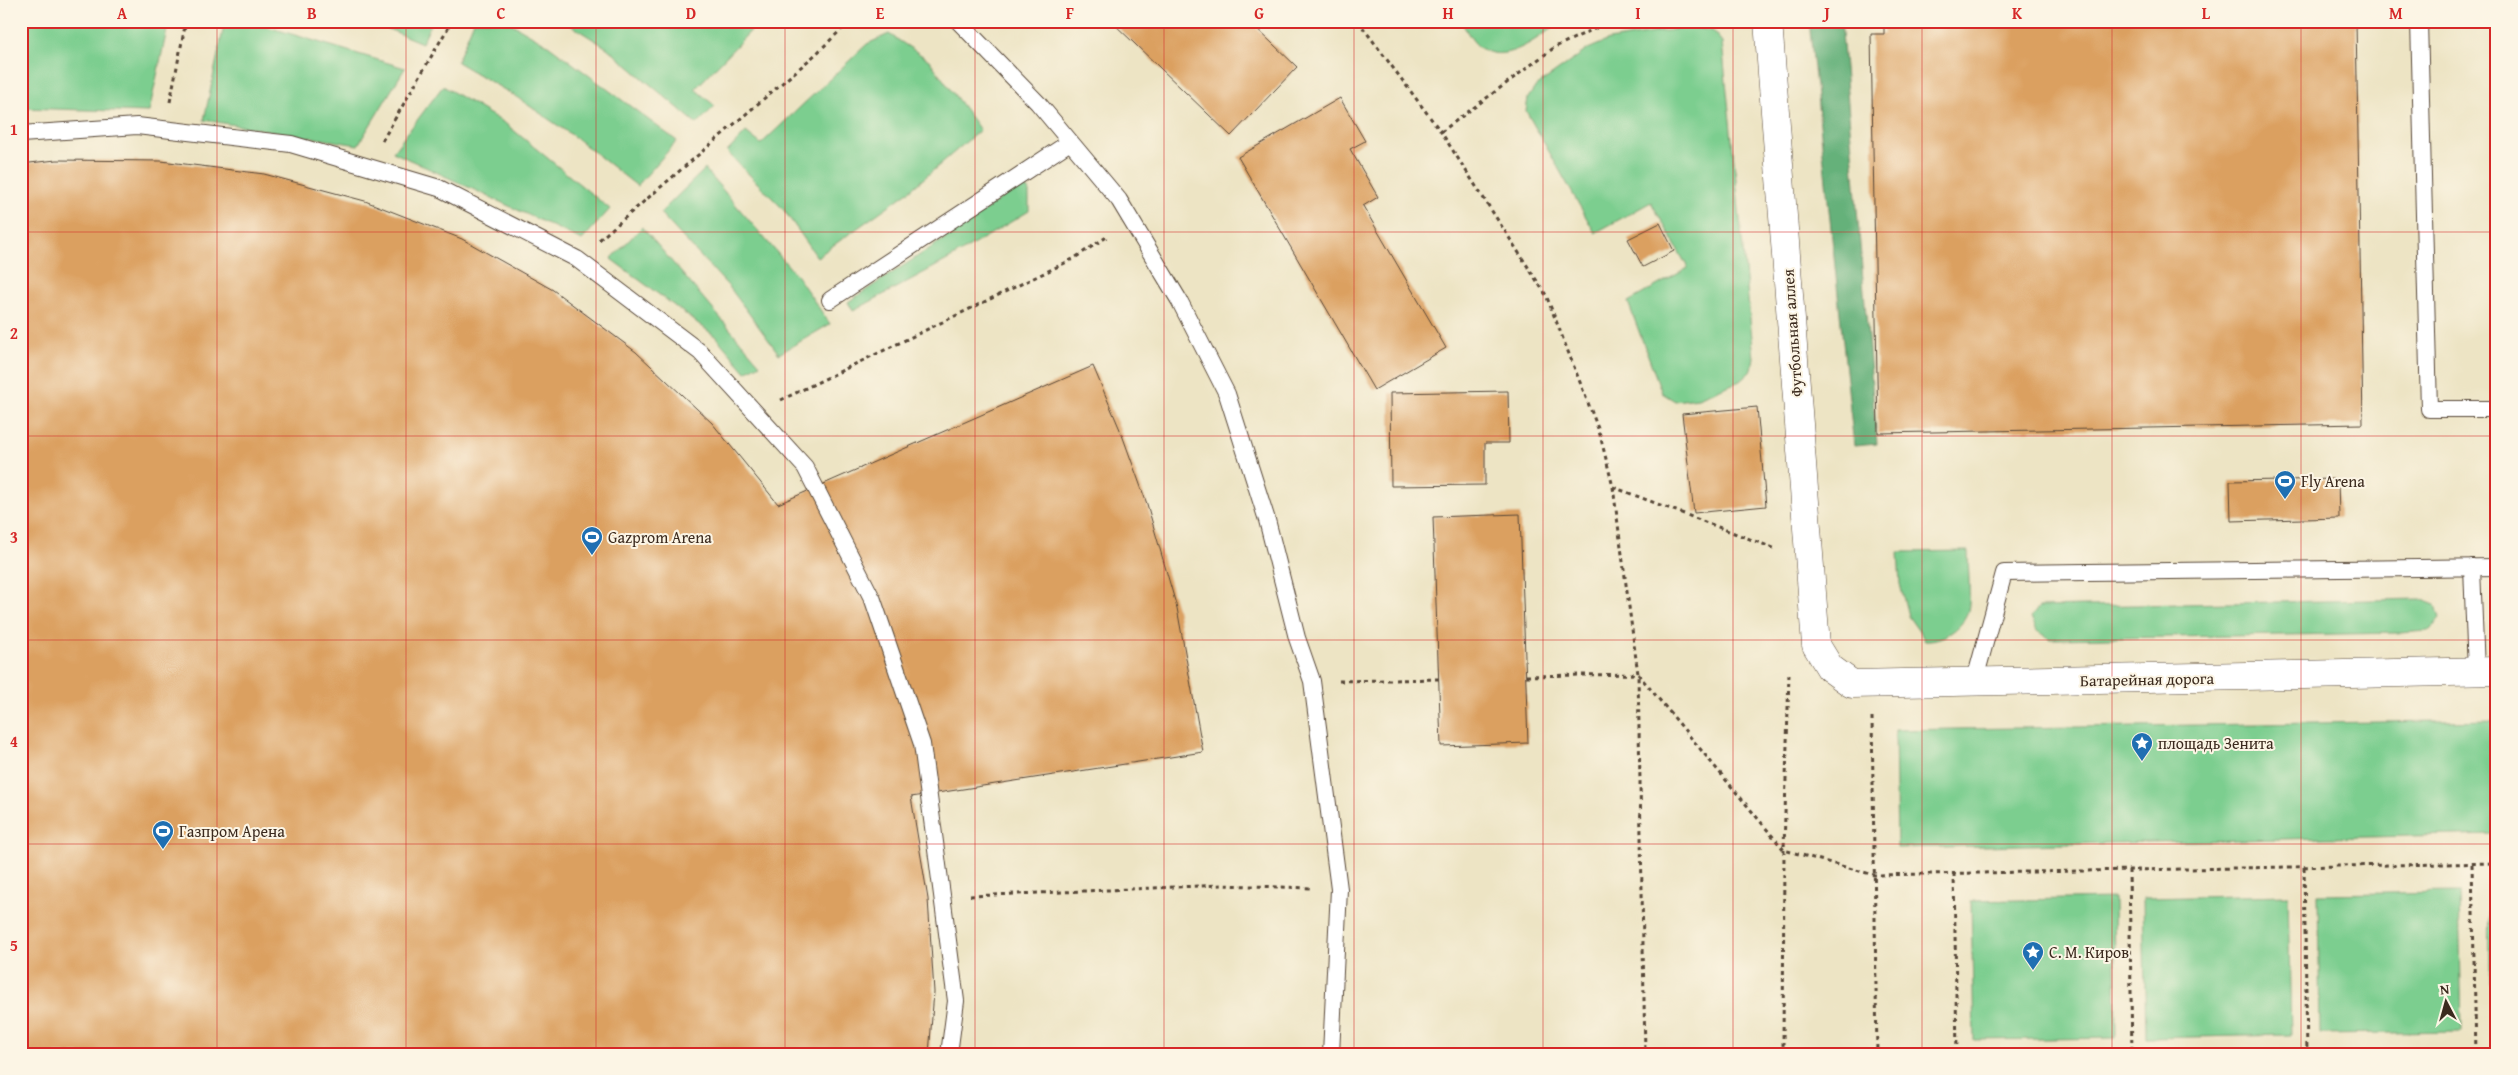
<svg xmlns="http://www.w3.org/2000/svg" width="2518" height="1075" font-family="'Gentium Book Plus',serif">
  <rect width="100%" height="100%" fill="#fcf5e5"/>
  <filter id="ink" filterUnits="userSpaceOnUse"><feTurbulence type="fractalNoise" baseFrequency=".02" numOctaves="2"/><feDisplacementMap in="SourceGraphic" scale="10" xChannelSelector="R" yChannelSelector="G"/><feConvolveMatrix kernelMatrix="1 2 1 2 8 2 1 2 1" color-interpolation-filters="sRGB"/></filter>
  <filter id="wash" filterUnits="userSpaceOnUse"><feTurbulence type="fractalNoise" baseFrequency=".0096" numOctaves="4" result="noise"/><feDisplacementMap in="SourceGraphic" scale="20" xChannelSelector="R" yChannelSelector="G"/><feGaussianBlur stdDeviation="1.12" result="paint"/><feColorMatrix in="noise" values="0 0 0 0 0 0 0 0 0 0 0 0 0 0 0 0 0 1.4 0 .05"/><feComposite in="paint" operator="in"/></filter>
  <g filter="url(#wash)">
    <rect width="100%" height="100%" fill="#ede4c4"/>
    <path fill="#7cce8f" stroke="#5c7c56" d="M21 21H169L149 112 21 108Z
      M225 21H248L405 68 358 145 204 120Z
      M369 21H432L422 43Z
      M474 21H507L548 45 677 141 637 186 576 138 515 96 457 62Z
      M564 21H760L695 89 715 106 697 124 607 48Z
      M1461 21H1562C1541 35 1508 65 1482 49 1473 44 1466 30 1461 21Z
      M1690 27 1713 31 1722 42 1754 358 1752 370 1740 381 1698 398 1675 401 1662 393 1628 302 1688 268 1651 202 1595 233 1526 111 1528 98 1536 86 1588 49 1609 40Z
      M889 34 929 60 980 130 908 192 817 257 783 209 727 152 746 132 761 144 867 44Z
      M443 86 506 124 610 209 582 240 393 152Z
      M705 169 797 276 830 324 779 354 730 288 660 213Z
      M1020 185 1029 190V211L951 258 853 311 848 302 941 241Z
      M642 227 760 364 746 372 715 336 611 259Z
      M1968 551C1968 565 1971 599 1968 611 1963 629 1942 641 1925 640L1908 616 1900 584 1898 552Z
      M2420 599 2436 605 2440 618 2428 631 2400 633 2050 639 2037 631 2031 617 2039 607Z
      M2497 720V834L1897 848 1895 730Z
      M2497 891V1031H2491L2489 892Z
      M2459 892 2462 1032 2320 1034 2318 894Z
      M2288 895 2291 1035 2146 1038 2143 898Z
      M2114 898 2116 1038 1974 1040 1971 901Z"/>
    <path fill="#65b17a" stroke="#506e4c" d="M1809 21H1841L1877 444 1854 446Z"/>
    <g id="blocks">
      <path fill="#dba061" d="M1111 21H1249L1297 67 1231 136Z
        M1884 21H2356L2363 424 1878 433 1871 34H1884Z
        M1340 98 1365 141 1350 149 1378 197 1363 206 1446 348 1374 390 1238 157Z
        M56 160 161 161 264 174 365 201 462 239 553 290 636 352 712 423 778 504 1093 366 1121 432 1147 504 1177 608 1203 752 911 797 928 899 934 992 929 1054H21V164Z
        M1660 223 1674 251 1643 267 1628 239Z
        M1508 391 1509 443H1485V485L1391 486 1390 393Z
        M1757 407 1766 506 1694 513 1682 414Z
        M2338 479 2339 518 2231 521 2230 481Z
        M1520 514 1528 743 1441 746 1433 517Z"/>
    </g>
  </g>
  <g filter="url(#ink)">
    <use href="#blocks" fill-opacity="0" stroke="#564637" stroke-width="1"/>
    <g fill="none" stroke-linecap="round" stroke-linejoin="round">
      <g stroke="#564637" stroke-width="18">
        <path id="lane" d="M958 21 1038 103 1119 200 1179 300 1227 394 1267 520 1297 638 1312 681 1339 889 1331 1054
          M2419 21 2429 409H2497
          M21 134 137 126 291 144 439 188 577 259 700 352 805 467 873 600 922 744 956 1001 949 1054
          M830 300 1070 142
          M2472 567 2476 672
          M1974 683 2004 573 2497 567"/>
      </g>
      <g stroke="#564637" stroke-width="29">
        <path id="street" d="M1768 21 1816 645 1830 668 1852 684 2497 671"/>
      </g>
      <path stroke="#564637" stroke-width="3" stroke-dasharray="4 4" stroke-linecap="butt" d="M1358 21 1441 132 1546 295 1599 431 1613 487 1638 674 1645 1054
        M170 102 186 21
        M1441 132 1555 47 1605 24 1635 21
        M382 141 452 21
        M599 240 816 54 850 21
        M781 400 1073 259 1108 236
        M1613 487 1776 549
        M1638 674 1784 850 1874 875 2497 863
        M1526 676 1638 674
        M1339 681 1439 679
        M1872 717 1877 1054
        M2472 864 2476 1054
        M2304 867 2307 1054
        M2129 870 2132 1054
        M1954 873 1957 1054
        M970 896 1222 885 1311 888
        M1783 1054 1784 850 1789 673"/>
      <use href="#lane" stroke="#fff" stroke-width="16"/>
      <use href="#street" stroke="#fff" stroke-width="28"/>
    </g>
  </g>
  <path fill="none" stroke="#d62828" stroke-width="1" stroke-opacity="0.55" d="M217 21V1054M406 21V1054M596 21V1054M785 21V1054M975 21V1054M1164 21V1054M1354 21V1054M1543 21V1054M1733 21V1054M1922 21V1054M2112 21V1054M2301 21V1054M21 232H2497M21 436H2497M21 640H2497M21 844H2497"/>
  <defs>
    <g id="stadium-pin" transform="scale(1.125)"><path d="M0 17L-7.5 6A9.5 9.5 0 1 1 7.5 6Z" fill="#1f6fb2" stroke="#fcf5e5"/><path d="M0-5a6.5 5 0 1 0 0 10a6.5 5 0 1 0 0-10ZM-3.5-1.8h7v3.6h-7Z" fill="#fff"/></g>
    <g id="sight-pin" transform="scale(1.125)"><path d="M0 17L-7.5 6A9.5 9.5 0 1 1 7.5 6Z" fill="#1f6fb2" stroke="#fcf5e5"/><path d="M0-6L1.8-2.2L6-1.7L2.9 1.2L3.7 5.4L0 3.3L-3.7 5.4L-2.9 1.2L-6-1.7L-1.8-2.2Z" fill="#fff"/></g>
  </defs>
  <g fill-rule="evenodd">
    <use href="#stadium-pin" x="2285" y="481"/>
    <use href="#stadium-pin" x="592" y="537"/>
    <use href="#sight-pin" x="2142" y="743"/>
    <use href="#stadium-pin" x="163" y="831"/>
    <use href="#sight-pin" x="2033" y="952"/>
  </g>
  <g text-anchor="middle" stroke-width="4" stroke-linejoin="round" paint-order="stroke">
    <g font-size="16" fill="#3b2a1e" stroke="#fcf5e5">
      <text transform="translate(1792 333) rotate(-94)" y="6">Футбольная аллея</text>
      <text transform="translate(2147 679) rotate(-1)" y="6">Батарейная дорога</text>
    </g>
    <g font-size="16" fill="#3b2a1e" stroke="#fcf5e5" text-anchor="start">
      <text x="2301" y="487">Fly Arena</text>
      <text x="608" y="543">Gazprom Arena</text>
      <text x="2158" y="749">площадь Зенита</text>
      <text x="179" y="837">Газпром Арена</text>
      <text x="2049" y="958">С. М. Киров</text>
    </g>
  </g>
  <rect width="2518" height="1075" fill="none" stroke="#fcf5e5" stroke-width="55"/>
  <g transform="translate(2446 1002) rotate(354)" stroke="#fcf5e5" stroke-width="4" paint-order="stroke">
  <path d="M0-4L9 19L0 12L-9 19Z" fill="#3b2a1e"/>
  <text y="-8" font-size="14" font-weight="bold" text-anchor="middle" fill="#3b2a1e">N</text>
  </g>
  <rect x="28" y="28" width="2462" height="1020" fill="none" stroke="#d62828" stroke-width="2"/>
  <g font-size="16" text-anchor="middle" font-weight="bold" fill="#d62828">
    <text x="122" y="19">A</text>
    <text x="312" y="19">B</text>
    <text x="501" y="19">C</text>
    <text x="691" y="19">D</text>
    <text x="880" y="19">E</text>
    <text x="1070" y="19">F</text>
    <text x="1259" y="19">G</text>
    <text x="1448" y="19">H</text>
    <text x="1638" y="19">I</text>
    <text x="1827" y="19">J</text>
    <text x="2017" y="19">K</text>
    <text x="2206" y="19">L</text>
    <text x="2396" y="19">M</text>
    <text x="14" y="135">1</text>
    <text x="14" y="339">2</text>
    <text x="14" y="543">3</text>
    <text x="14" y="747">4</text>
    <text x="14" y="951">5</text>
  </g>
</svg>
